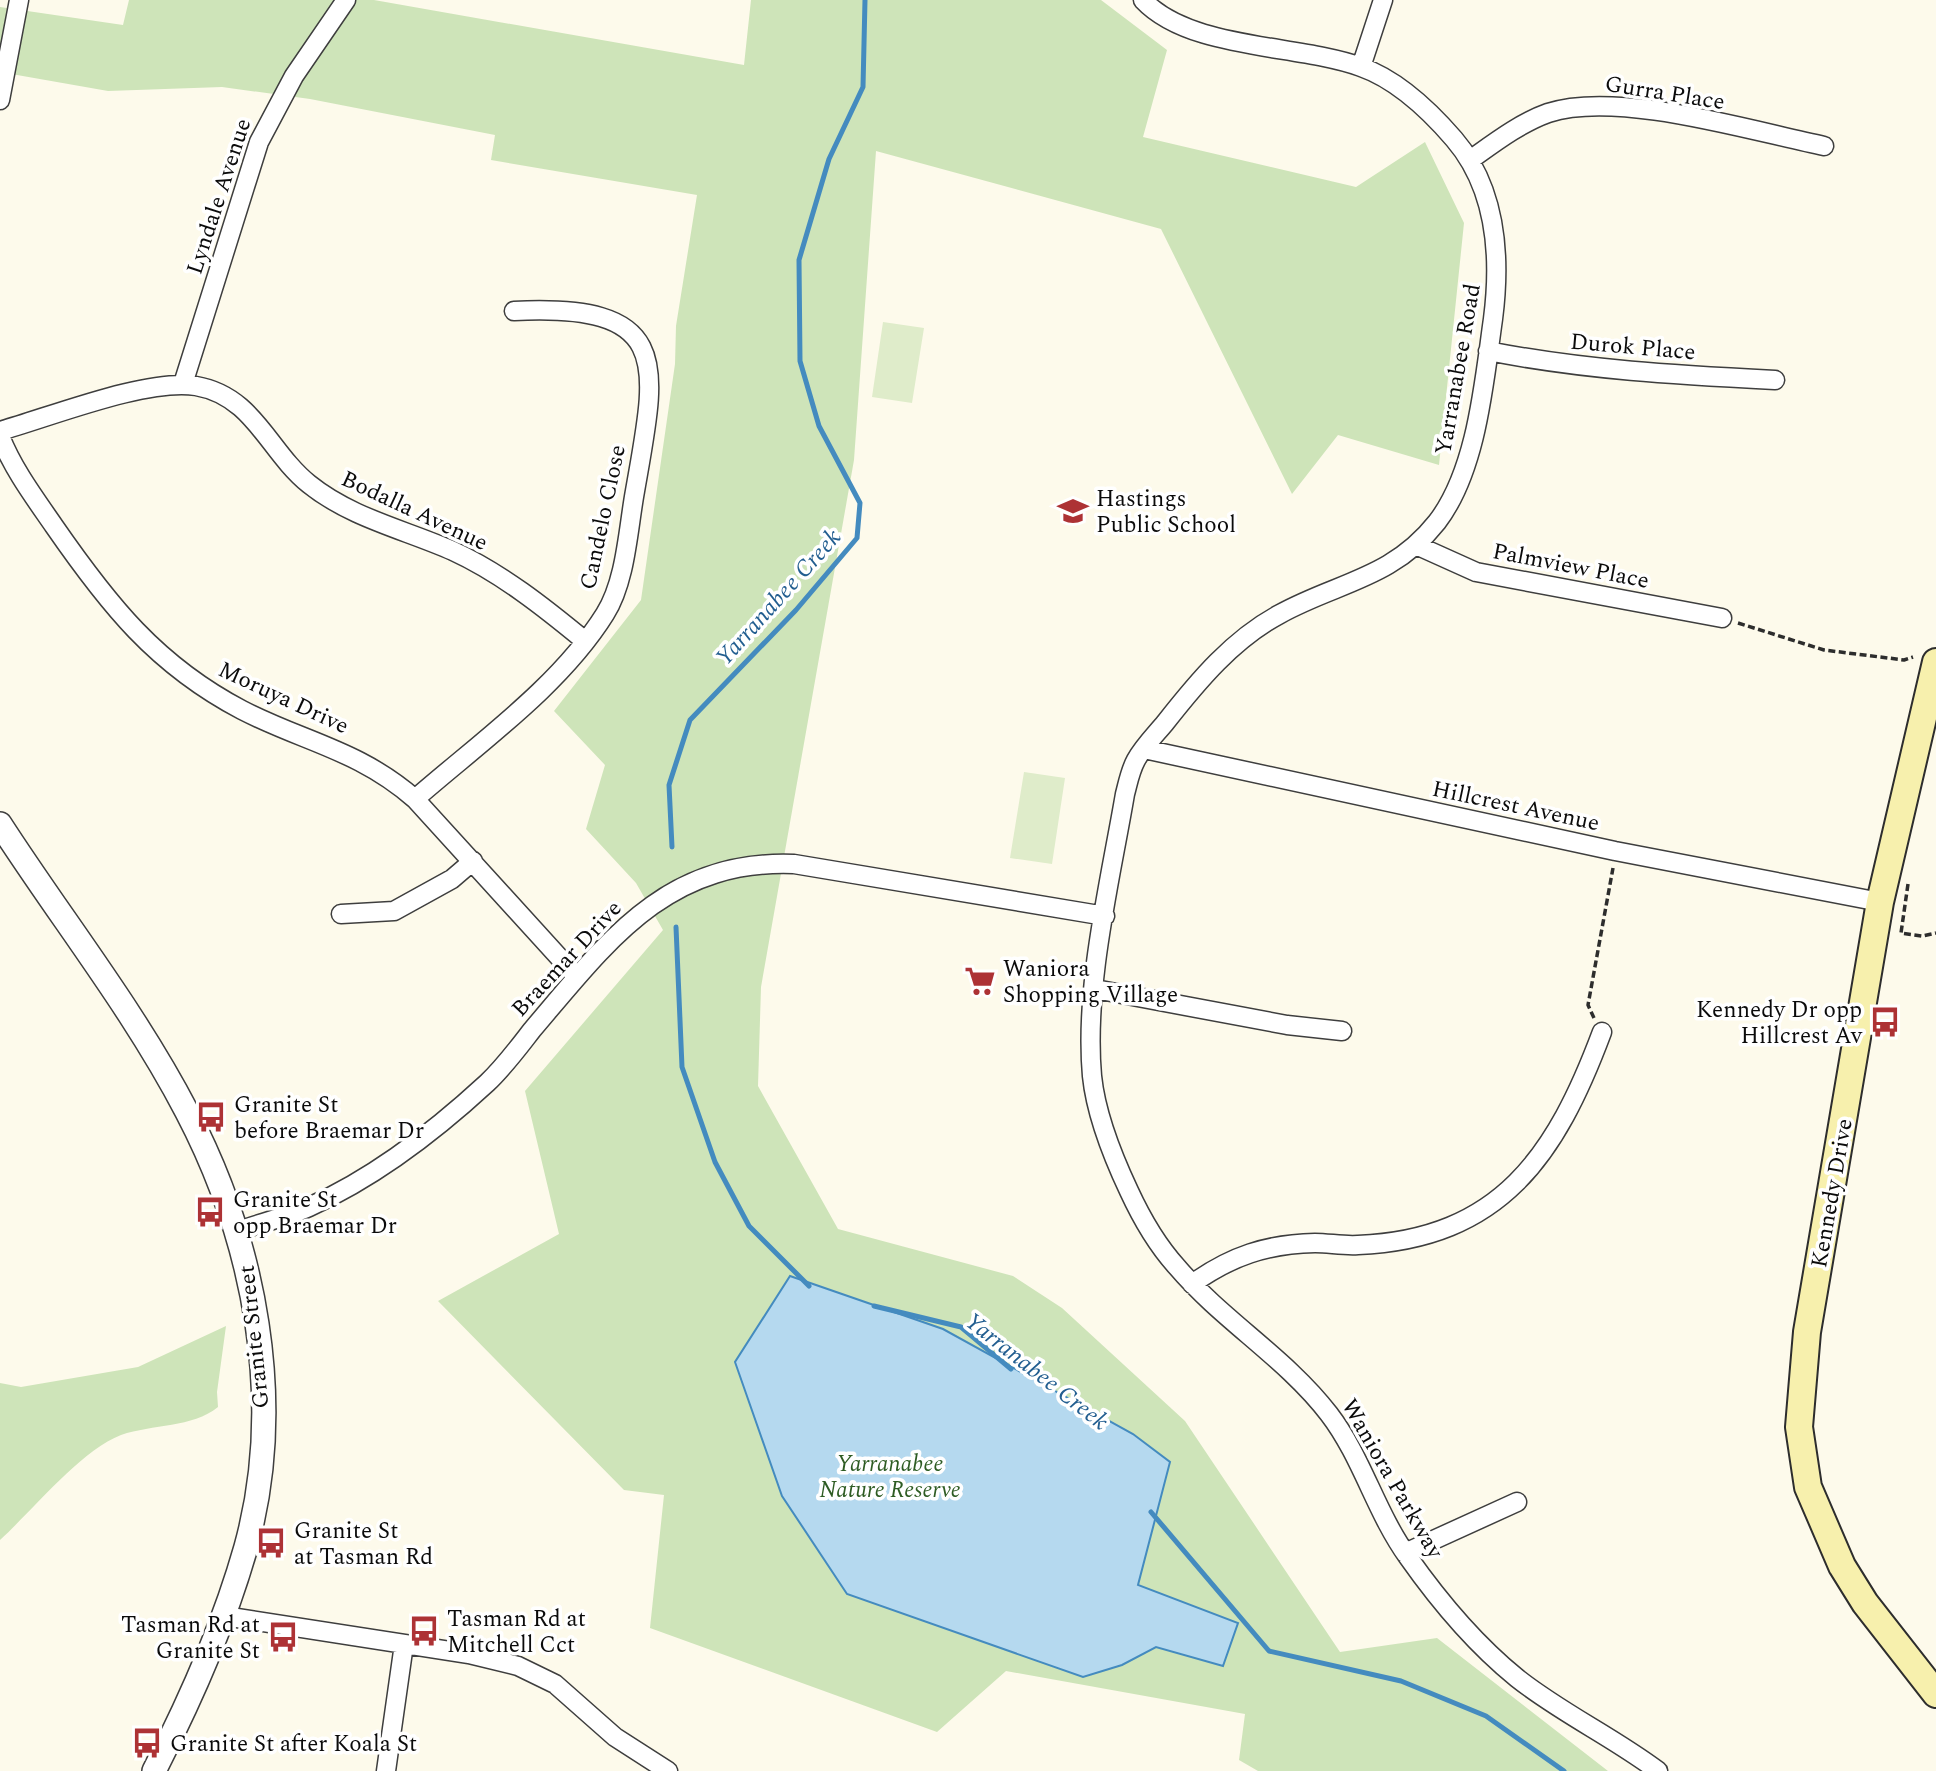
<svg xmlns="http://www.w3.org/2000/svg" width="1936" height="1771" font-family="Spectral,serif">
  <rect width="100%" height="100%" fill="#fdfaeb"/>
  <path fill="#cee4b9" d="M129 0H374L744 65 751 0H1101L1167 50 1143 137 1356 187 1425 142 1464 223 1439 465 1338 435 1292 494 1161 229 876 151 854 460 761 987 758 1086 838 1229 1013 1276 1062 1308 1185 1421 1340 1652 1437 1638 1608 1771H1258L1239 1760 1245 1714 1006 1671 937 1732 650 1628 664 1495 624 1490 438 1301 559 1234 525 1091 663 930 636 883 586 829 605 765 554 711 641 600 675 364 676 326 697 195 491 160 495 135 310 99 222 87 108 91 0 72V7L123 25Z
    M226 1326 217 1392 218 1407C192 1428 153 1424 121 1435 80 1451 34 1509 0 1540V1383L21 1387 138 1367Z"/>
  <path fill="#dfecca" d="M883 322 924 328 912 403 872 397Z
    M1024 772 1065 778 1052 864 1010 858Z"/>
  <path fill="#b5d9ef" stroke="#448bbf" stroke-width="2" d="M790 1276 943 1329 1133 1434 1170 1462 1138 1585 1238 1623 1223 1666 1156 1647 1122 1665 1083 1677 847 1594 782 1496 735 1362Z"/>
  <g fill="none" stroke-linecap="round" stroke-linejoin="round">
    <path stroke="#448bbf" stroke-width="5" d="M672 847 669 785 690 720 796 610 857 538 860 503 819 426 800 361 799 260 829 159 863 87 865 0
      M676 927 682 1067 715 1162 749 1226 809 1286
      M874 1306 961 1327 1011 1369
      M1151 1512 1269 1651 1401 1681 1486 1716 1564 1771"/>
    <g stroke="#3e3e3e" stroke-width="21">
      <path id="minor" d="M1143 0C1190 50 1298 44 1361 67 1398 80 1429 110 1454 139 1497 189 1501 257 1493 319 1484 382 1477 470 1437 522 1392 579 1338 582 1280 614 1233 639 1198 681 1165 723 1155 735 1143 747 1136 760 1130 771 1128 783 1125 794 1110 882 1084 987 1092 1076 1096 1115 1112 1155 1129 1191 1141 1217 1157 1245 1177 1267 1223 1321 1286 1358 1329 1414 1362 1457 1376 1513 1408 1557 1439 1601 1475 1644 1517 1678 1561 1713 1613 1737 1658 1771
        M1361 67 1383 0
        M0 100 19 0
        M1470 160C1494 143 1520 123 1548 113 1617 90 1751 131 1824 146
        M1488 351C1584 370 1678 375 1775 380
        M183 384 259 142 294 76 346 0
        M0 431C50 417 147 378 196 386 254 396 268 451 309 484 351 518 406 530 453 551 501 573 545 608 585 641
        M0 436C13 469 34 497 54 526 108 604 156 665 242 710 304 742 359 750 415 799L577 977
        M1416 545 1476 572 1722 618
        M1144 749 1615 851 1880 902
        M415 799C479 743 560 686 605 614 626 581 628 529 635 491 657 365 675 303 514 311
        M341 914 394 911 452 879 473 861
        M1095 989 1287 1025 1342 1031
        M238 1231C261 1223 286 1217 309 1207 374 1178 435 1131 487 1083 504 1067 518 1048 532 1030 607 942 666 859 794 864L1105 916
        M1192 1284C1231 1256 1267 1244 1315 1243 1329 1243 1343 1246 1358 1245 1501 1239 1556 1155 1602 1032
        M1405 1553 1517 1502
        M224 1616 469 1654 518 1666 555 1684 615 1737 668 1771
        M386 1771 404 1644"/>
    </g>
    <g stroke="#3e3e3e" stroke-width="26">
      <path id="tertiary" d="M0 824C62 920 134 1010 187 1112 255 1242 286 1402 246 1547 224 1625 191 1699 154 1771"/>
    </g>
    <g stroke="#2d2d2d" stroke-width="30">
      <path id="secondary" d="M1936 662 1880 902 1807 1332 1799 1427 1808 1487 1842 1566 1865 1603 1936 1694"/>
    </g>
    <path stroke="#2d2d2d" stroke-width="3.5" stroke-dasharray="7 3.5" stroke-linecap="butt" d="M1738 623 1824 650 1904 660 1913 657
      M1908 884 1901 933 1922 936 1936 933
      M1594 1018 1588 1005 1613 868"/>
    <use href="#minor" stroke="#fff" stroke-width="18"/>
    <use href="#tertiary" stroke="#fff" stroke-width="23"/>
    <use href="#secondary" stroke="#f7f0ad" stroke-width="26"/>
  </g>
  <defs>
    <g id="school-bare" transform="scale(2.415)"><path d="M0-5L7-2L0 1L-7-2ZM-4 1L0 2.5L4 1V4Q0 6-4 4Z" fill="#ad3235" stroke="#fff" stroke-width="2.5" paint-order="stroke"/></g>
    <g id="supermarket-bare" transform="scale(2.415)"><path d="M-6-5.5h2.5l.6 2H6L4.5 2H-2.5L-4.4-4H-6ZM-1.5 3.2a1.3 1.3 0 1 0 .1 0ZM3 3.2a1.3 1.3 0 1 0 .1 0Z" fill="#ad3235" stroke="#fff" stroke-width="2.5" paint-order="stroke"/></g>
    <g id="bus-bare" transform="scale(2.415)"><path d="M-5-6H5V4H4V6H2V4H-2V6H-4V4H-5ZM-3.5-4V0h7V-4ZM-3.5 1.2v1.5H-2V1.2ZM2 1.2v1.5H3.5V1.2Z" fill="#ad3235" stroke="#fff" stroke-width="2.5" paint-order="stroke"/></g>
  </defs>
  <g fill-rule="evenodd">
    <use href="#school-bare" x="1073" y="511"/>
    <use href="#supermarket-bare" x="980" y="981"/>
    <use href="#bus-bare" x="1885" y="1022"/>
    <use href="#bus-bare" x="211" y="1117"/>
    <use href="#bus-bare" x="210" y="1212"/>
    <use href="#bus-bare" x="271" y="1543"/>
    <use href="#bus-bare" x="424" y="1631"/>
    <use href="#bus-bare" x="283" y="1637"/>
    <use href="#bus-bare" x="147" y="1743"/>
  </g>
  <g text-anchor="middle" stroke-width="7" stroke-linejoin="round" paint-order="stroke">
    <g font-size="23" fill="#0b0b0b" stroke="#fff">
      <text transform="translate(1665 92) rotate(9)" y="8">Gurra Place</text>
      <text transform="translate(218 196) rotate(-72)" y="8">Lyndale Avenue</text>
      <text transform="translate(1633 346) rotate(5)" y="8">Durok Place</text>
      <text transform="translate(1457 369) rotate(-80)" y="8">Yarranabee Road</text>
      <text transform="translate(415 510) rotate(25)" y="8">Bodalla Avenue</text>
      <text transform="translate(602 517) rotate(-78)" y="8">Candelo Close</text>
      <text transform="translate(1571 565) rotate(11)" y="8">Palmview Place</text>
      <text transform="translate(284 697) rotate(25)" y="8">Moruya Drive</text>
      <text transform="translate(1516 805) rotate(12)" y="8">Hillcrest Avenue</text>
      <text transform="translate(566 958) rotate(-47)" y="8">Braemar Drive</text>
      <text transform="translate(1831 1193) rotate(-80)" y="8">Kennedy Drive</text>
      <text transform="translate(253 1337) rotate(-96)" y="8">Granite Street</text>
      <text transform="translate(1393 1478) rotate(60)" y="8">Waniora Parkway</text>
    </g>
    <g font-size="23" fill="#0b0b0b" stroke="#fff" text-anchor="start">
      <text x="1096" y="506">Hastings<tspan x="1096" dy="26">Public School</tspan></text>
      <text x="1003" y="976">Waniora<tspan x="1003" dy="26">Shopping Village</tspan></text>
      <text x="1862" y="1017" text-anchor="end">Kennedy Dr opp<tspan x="1862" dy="26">Hillcrest Av</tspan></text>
      <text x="234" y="1112">Granite St<tspan x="234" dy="26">before Braemar Dr</tspan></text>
      <text x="233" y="1207">Granite St<tspan x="233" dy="26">opp Braemar Dr</tspan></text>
      <text x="294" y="1538">Granite St<tspan x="294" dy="26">at Tasman Rd</tspan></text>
      <text x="447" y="1626">Tasman Rd at<tspan x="447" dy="26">Mitchell Cct</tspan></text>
      <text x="260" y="1632" text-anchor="end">Tasman Rd at<tspan x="260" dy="26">Granite St</tspan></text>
      <text x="170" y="1751">Granite St after Koala St</text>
    </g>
    <g font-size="23" font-style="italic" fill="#2e5c23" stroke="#fff">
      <text x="890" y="1471">Yarranabee<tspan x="890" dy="26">Nature Reserve</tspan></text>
    </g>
    <g font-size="24" font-style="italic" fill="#225e90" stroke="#fff">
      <text transform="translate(778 597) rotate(-48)" y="8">Yarranabee Creek</text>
      <text transform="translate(1037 1371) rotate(38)" y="8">Yarranabee Creek</text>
    </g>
  </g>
</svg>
